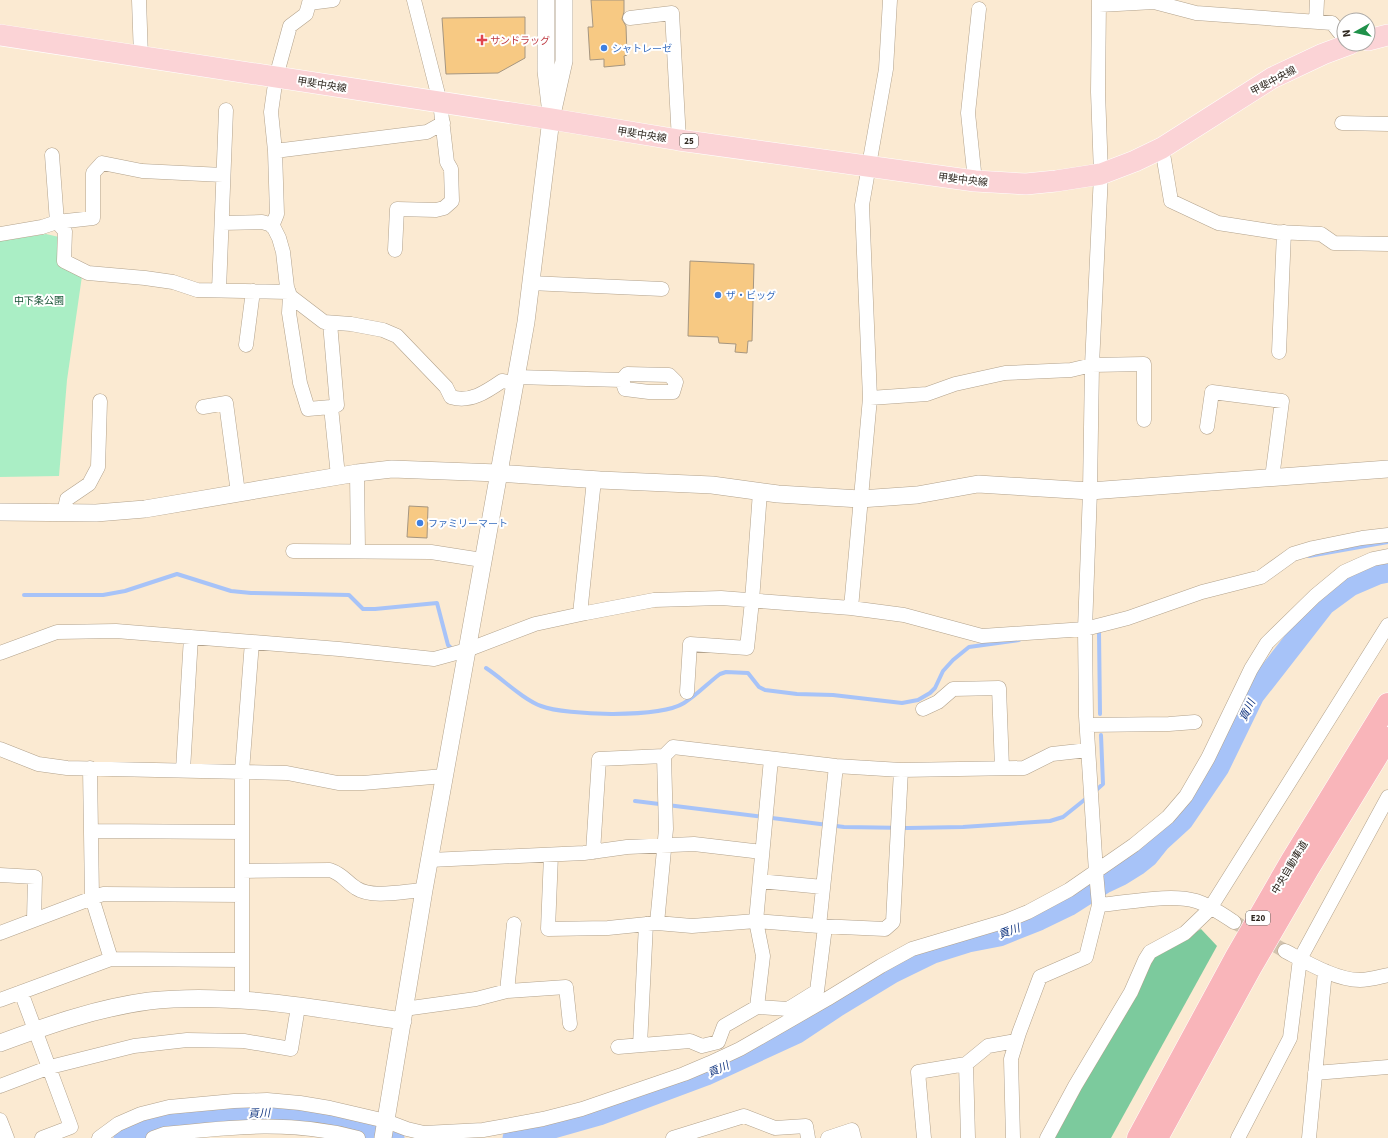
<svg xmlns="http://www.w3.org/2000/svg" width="1388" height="1138" font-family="'Source Sans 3','Noto Sans JP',sans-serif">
  <rect width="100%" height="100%" fill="#fbead2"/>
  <path fill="#aaeec5" d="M46 234 59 237 58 265 82 276 67 380 59 476 0 477V241Z"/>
  <path fill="#7cca9d" d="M1201 929 1217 946 1111 1138H1052L1145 970 1155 956Z"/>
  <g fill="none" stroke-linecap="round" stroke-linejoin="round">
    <path stroke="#a7c3f8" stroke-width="4" d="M1309 556 1388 542
      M24 595H103L125 591 177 574 231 591 251 593 349 595 363 609H375L437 603 448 645 450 647
      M1099 632 1100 714
      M486 668C503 679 522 699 541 706 567 716 660 718 684 703 697 695 708 683 720 674L726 672 748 673 759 687 765 690 797 694 833 695 902 703 918 700 930 693 935 688 943 671 953 660 969 647 1019 640
      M1094 792 1103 784 1101 735
      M635 801 844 827 908 828 963 827 1050 821 1063 817 1088 797"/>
    <path stroke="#a7c3f8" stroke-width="23" d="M125 1138 142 1130 172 1120 225 1114 266 1112 314 1114 393 1138
      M514 1138 599 1114 706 1074 797 1032 836 1006 892 972 933 952 968 941 999 935 1039 919 1068 905 1104 882 1121 874 1137 864 1147 856 1159 841 1182 820 1218 767 1253 695 1324 604 1350 585 1378 573 1388 571"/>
  </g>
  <path fill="#f7c983" stroke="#a69680" d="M591 0H624V12L622 19 626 26 627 55 624 56 625 65 604 67V59L590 60 588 27H593Z
    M525 17V58L498 73 446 74 442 18Z
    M690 261 754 264 752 341H748L747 353 735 352 736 344 719 343 718 337 688 336Z
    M409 506 428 507 427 538 407 537Z"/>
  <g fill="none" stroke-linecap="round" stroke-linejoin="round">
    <path stroke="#d2c3ae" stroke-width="14" stroke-dasharray="14 7" stroke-linecap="butt" d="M1234 922 1285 951"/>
    <g stroke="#b2a28c" stroke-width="15">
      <path id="minor" d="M139 0 141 57
        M309 3 333 0
        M1099 5 1154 2 1196 13 1332 23 1344 38
        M630 18 672 13 679 140
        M1316 22 1317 0
        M1342 123 1388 124
        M1162 148 1171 201 1218 223 1276 232 1321 234 1334 243 1388 244
        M275 151 427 132 443 123
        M52 155 57 222 65 231 64 261 88 273 145 278 173 282 197 290 289 292
        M975 181 968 113 979 9
        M222 223 262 222 269 224 274 228 279 238 283 252 287 287 290 296 324 322 351 324 383 330 397 336 446 387 451 397C470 403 486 392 502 381L515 383
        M272 226 277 214 275 151 271 112 276 77 290 26 306 14 310 0
        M0 234 42 227 57 222 93 218V173L102 163 142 171 223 175
        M395 250 397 209 436 210 444 208 452 201 451 169 447 162 440 102 414 0
        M530 283 662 289
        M219 290 226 110
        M290 296 289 313 300 383 308 409 331 407
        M330 323 337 405 331 407 338 476
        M246 345 253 291
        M1279 352 1284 232
        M627 374 669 375 676 382 673 392H649L625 389 622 380Z
        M516 377 622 380
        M870 398 927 394 955 384 1005 373 1071 370 1092 365 1144 364V420
        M203 407 226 403 238 493
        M1207 427 1212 392 1282 401 1272 478
        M357 473 358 551
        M64 513 67 499 89 484 98 467 100 401
        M293 551 431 552 482 560
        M851 608 870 398 862 205 886 69 890 0
        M580 614 594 480
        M0 653 57 632 116 631 339 649 434 659 467 650 535 624 586 613 654 600 721 598 851 608 904 615 982 636 1085 629 1128 618 1202 592 1261 577 1293 554 1313 548 1362 538 1388 535
        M687 692 690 644 747 648 752 601 760 492
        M923 709 938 702 953 689 999 688 1002 768
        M1087 725 1169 724 1195 722
        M0 749 38 764 67 768 287 773 338 783H363L444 776
        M771 759 756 921 763 956 757 1007 788 1009 817 991 825 927
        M90 768 92 898 111 959
        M183 770 191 637
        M91 831 242 832
        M593 852 599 759 664 756
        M551 855 548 929 608 928 657 923 692 926 756 921 819 926 885 929 893 922 901 770
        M430 860 584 853 627 847 694 844 762 852
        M242 871 330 870C344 875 345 881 356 888 372 899 405 891 424 890
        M0 875 35 877 34 920
        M760 881 823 887
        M1099 905C1127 903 1170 893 1196 901 1209 905 1222 914 1234 922
        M657 923 666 829 664 756 673 747 836 766 901 770 1024 768 1052 754 1088 750
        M819 926 836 766
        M0 933 103 894 242 895
        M1285 951C1306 962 1336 980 1360 980 1369 980 1379 977 1388 975
        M507 991 514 924
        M21 992 71 1127 42 1138
        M0 1000 111 959 242 960
        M242 1000V771L252 642
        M404 1009 476 999 507 991 566 987 570 1024
        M640 1045 646 924
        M618 1047 690 1041 702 1046 718 1042 724 1026 757 1007
        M966 1064 968 1138
        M1315 1073 1388 1067
        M0 1086 50 1067 134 1046 187 1040 244 1041 291 1049 298 1007
        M0 1120 7 1138
        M99 1138 118 1124 141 1114 169 1107 234 1101 267 1100 300 1103 330 1108 386 1121 407 1129 424 1133 483 1130 543 1119 582 1109 684 1074 710 1063 740 1049 827 999 881 966 912 949 1006 921 1028 912 1069 890 1134 845 1168 817 1186 796 1208 758 1251 669 1267 643 1315 596 1344 572 1373 559 1388 556
        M153 1138 164 1134C231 1127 292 1120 358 1138
        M673 1138 744 1116 775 1128 806 1126 808 1138
        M828 1138 852 1130 854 1138
        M924 1138 918 1072 966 1064 988 1046 1016 1041
        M1013 1138 1011 1059 1019 1033 1040 977 1086 957 1099 905 1096 872 1086 716 1085 629 1090 491 1092 365 1101 174 1098 92 1099 0
        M1047 1138 1075 1086 1131 992 1145 960 1150 952 1185 933 1209 910 1388 625
        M1238 1138 1290 1038 1300 959 1388 797
        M1309 1138 1325 971"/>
    </g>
    <g stroke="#b2a28c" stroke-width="18">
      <path id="tertiary" d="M546 0V71L550 105
        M0 512 96 513 145 509 357 473 392 469 498 473 600 480 712 485 778 494 860 499 917 495 978 484 1090 491 1388 469
        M0 1043C49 1025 97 1008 149 1001 234 992 319 1009 403 1021
        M383 1138 424 890 526 322 551 119 564 61V0"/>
    </g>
    <g stroke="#fff" stroke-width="22">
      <path id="primary" d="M0 35 551 119 679 140 975 181 1026 184 1056 181 1101 174 1135 161 1162 148 1272 78 1323 54 1350 44
        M1368 40 1388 35"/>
    </g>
    <g stroke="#fff" stroke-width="23">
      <path id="motorway" d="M1138 1138 1236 957 1292 860 1388 704
        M1157 1138 1251 967 1308 869 1388 738"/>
    </g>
    <use href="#minor" stroke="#fff" stroke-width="14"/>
    <use href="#tertiary" stroke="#fff" stroke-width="17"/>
    <use href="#primary" stroke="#fbd3d6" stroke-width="21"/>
    <use href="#motorway" stroke="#f9b5ba" stroke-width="22"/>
  </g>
  <path fill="#e0444e" stroke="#fff" stroke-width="1.5" d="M480 34h4v4h4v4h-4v4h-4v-4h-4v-4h4z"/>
  <g fill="#3f7fe0" stroke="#fff" stroke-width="1.5">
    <circle cx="604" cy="48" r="4"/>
    <circle cx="718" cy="295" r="4"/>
    <circle cx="420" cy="523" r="4"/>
  </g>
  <g text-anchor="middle" stroke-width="4" stroke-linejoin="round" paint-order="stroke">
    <g fill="#fff" stroke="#6b6661" stroke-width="1">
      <rect x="680" y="134" width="18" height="14" rx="3"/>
      <rect x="1246" y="911" width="24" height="14" rx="3"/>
    </g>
    <g font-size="9" font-weight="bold" fill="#2c251d">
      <text x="689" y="144">25</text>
      <text x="1258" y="921">E20</text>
    </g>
    <g font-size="10" fill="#be3a42" stroke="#fff" text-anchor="start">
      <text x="490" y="44">サンドラッグ</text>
    </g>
    <g font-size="10" fill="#366cbe" stroke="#fff" text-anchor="start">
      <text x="612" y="52">シャトレーゼ</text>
      <text x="726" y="299">ザ・ビッグ</text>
      <text x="428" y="527">ファミリーマート</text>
    </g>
    <g font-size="10" fill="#2c251d" stroke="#fff">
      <text transform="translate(1273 80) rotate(-28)" y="4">甲斐中央線</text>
      <text transform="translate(322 84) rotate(9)" y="4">甲斐中央線</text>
      <text transform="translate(642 134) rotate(9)" y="4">甲斐中央線</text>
      <text transform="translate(963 179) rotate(7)" y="4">甲斐中央線</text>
      <text transform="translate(1289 867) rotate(-59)" y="4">中央自動車道</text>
    </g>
    <g font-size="10" fill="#155133" stroke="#fff">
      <text x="39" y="304">中下条公園</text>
    </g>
    <g font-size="11" font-style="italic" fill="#123680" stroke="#fff">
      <text transform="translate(1247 710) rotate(-64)" y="4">貢川</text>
      <text transform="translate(1009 931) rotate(-20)" y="4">貢川</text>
      <text transform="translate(718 1069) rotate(-25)" y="4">貢川</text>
      <text transform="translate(259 1113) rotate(-3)" y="4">貢川</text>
    </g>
  </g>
  <g transform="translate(1356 32) rotate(262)"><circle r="19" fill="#ffffff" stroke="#aba8a5"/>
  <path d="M0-3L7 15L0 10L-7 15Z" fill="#20914a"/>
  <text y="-6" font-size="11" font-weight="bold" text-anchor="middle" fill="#2c251d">N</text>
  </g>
</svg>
